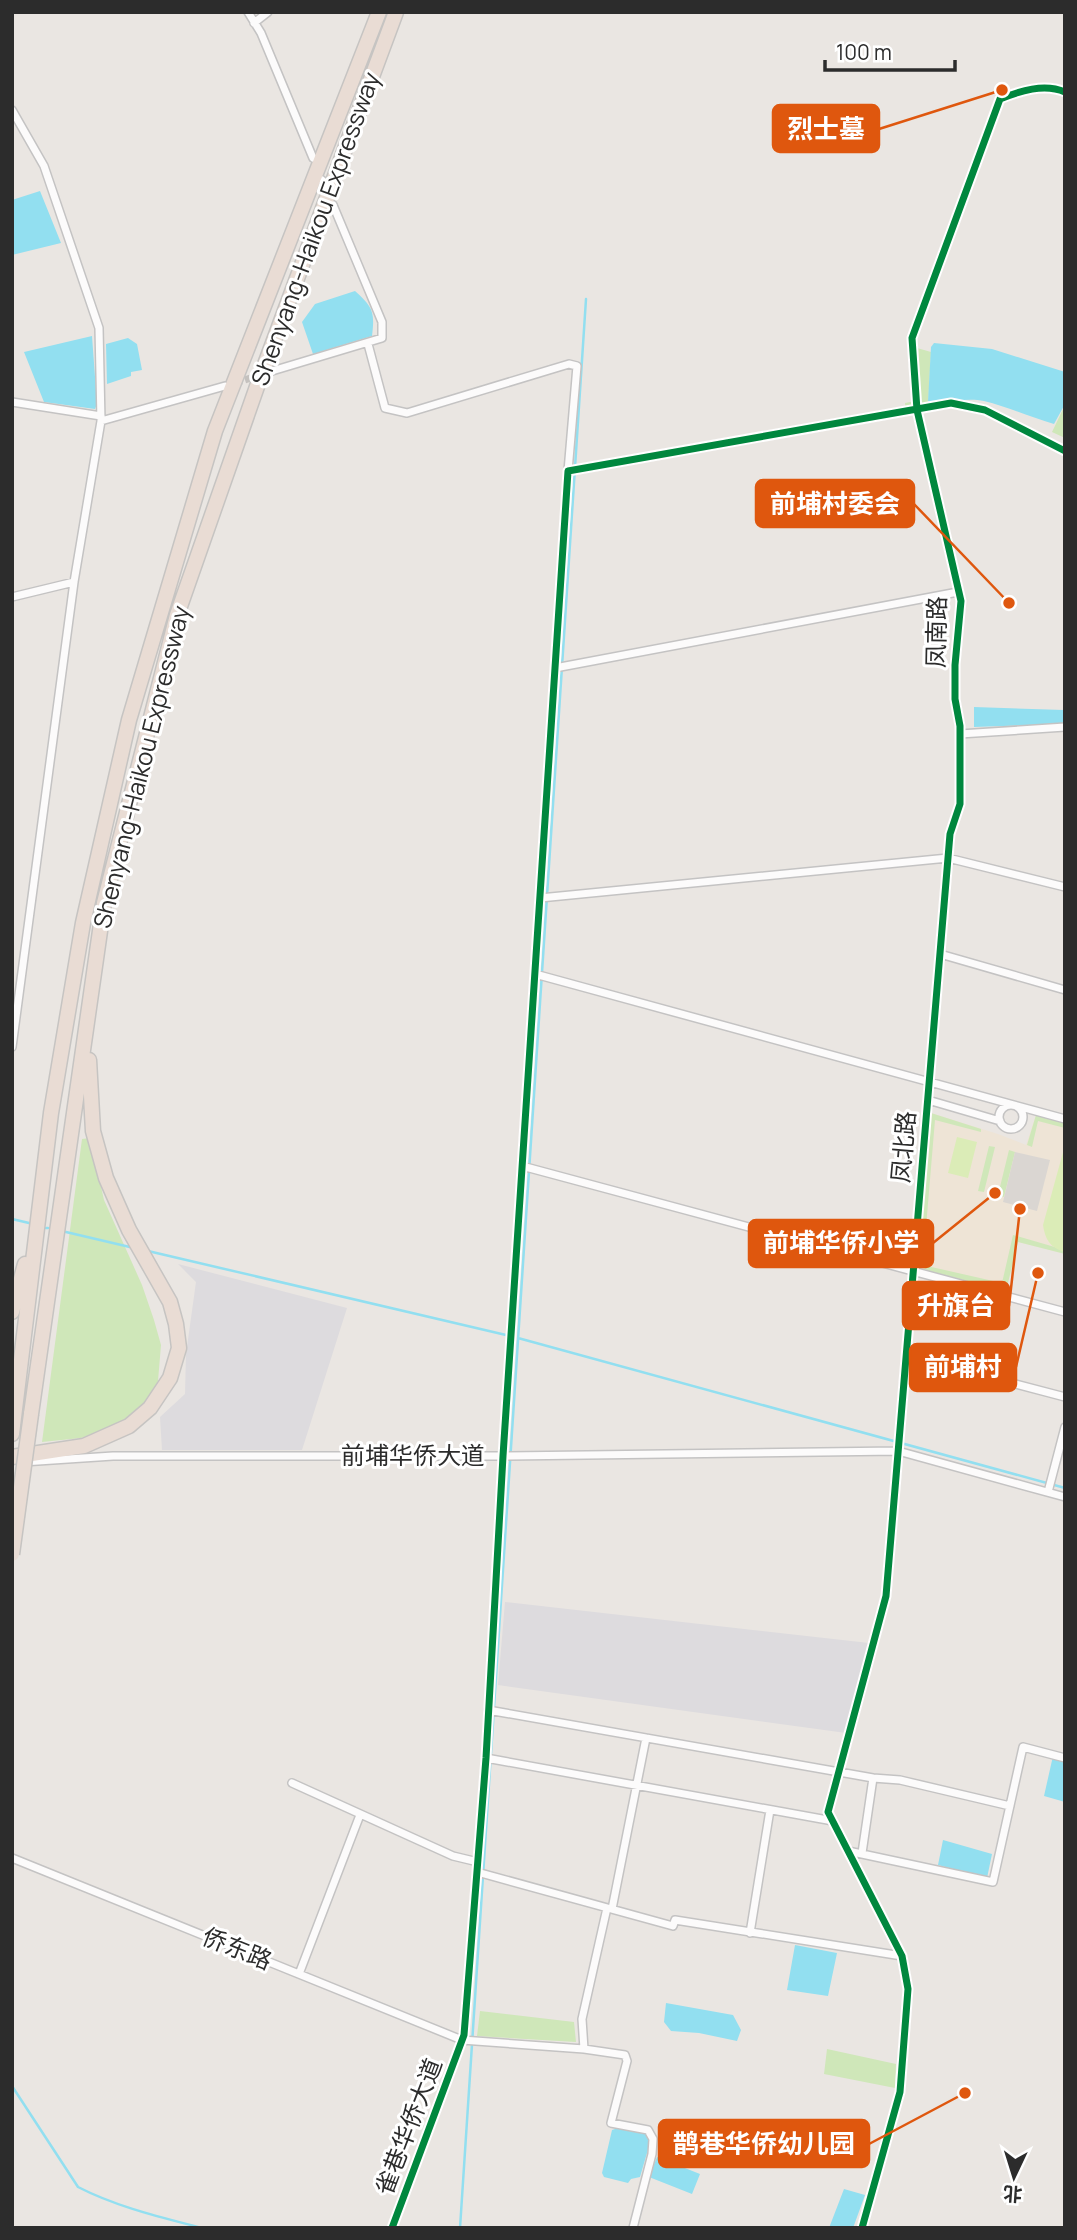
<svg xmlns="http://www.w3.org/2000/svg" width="1077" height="2240" font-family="Manrope,'Noto Sans SC',sans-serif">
  <rect width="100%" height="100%" fill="#eae6e2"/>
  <path fill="#dddbde" d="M178 1264 347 1308 302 1450H162L160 1417 185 1394 186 1354 196 1282Z
    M505 1602 869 1643 846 1733 498 1685Z"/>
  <path fill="#eee4d6" d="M931 1113 998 1134 1026 1145 1036 1115 1065 1123V1254L1018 1242 1006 1291 929 1271 921 1267 919 1262Z"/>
  <path fill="#cfe7b9" d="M917 348 931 352 928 406 906 412 905 403 921 400Z
    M1065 405V438L1052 432Z
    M931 1113 981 1129V1132L935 1120 923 1263 927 1266 1002 1283 1013 1235 1065 1250V1254L1018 1242 1006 1291 929 1271 921 1267 919 1262Z
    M1036 1115 1065 1123V1128L1038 1121 1032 1147 1027 1145Z
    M90 1138 104 1200 142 1285 154 1320 161 1345 158 1381 148 1403 111 1429 81 1438 42 1442 82 1139Z
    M989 1146 995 1147 984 1192 978 1191Z
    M1009 1150 1015 1152 1004 1197 998 1195Z
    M480 2011 574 2022 576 2042 477 2036Z
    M827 2049 896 2064 895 2088 824 2074Z"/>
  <path fill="#dbecb7" d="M957 1137 977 1142 968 1178 948 1173Z
    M1065 1145V1252C1050 1248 1045 1239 1043 1225Z"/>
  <path fill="#dad6d2" d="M1015 1152 1050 1160 1037 1211 1003 1202Z"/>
  <path fill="#92dff0" d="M40 191 61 243 12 255V200Z
    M355 291C373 307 375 312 372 336L313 354 302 322 315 304Z
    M92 336 97 404 95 409 44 402 24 352Z
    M128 338 137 344 142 370 131 372V376L107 384 106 344Z
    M934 343 992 349 1065 372V404L1054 424C1031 417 1008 407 984 401 965 397 947 404 928 401L931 347Z
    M974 707 1064 710 1063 724 974 727Z
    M1053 1756 1065 1759V1802L1044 1796Z
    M943 1840 992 1854 987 1878 938 1865Z
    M795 1945 837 1953 828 1996 787 1990Z
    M666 2003 733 2015 741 2030 737 2041 699 2033 671 2031 664 2022Z
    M624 2126 648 2134 649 2146 640 2177 631 2179 628 2183 604 2177 602 2173 612 2130Z
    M657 2157 700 2174 692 2194 649 2177Z
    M844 2189 865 2195 853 2228H829Z"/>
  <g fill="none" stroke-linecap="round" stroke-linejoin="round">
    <path stroke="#92dff0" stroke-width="2.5" d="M12 1219 29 1223
      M46 1228H48
      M66 1232 134 1248
      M148 1251 506 1335
      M518 1338 1065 1488
      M12 2086 78 2187C117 2207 160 2217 202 2228
      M460 2228 586 299"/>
    <path stroke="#c4c1be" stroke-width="7" stroke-dasharray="7 3.5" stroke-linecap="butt" d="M235 383 260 375"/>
    <g stroke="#c4c3c3" stroke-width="10">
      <path id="street" d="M248 12 261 33 313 158
        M254 23 268 12
        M12 110 44 166 99 328 101 421
        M322 180 324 183
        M368 344 385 408 407 413 569 364 577 366 568 471
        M272 371 382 338V322L333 205
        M12 402 101 416
        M12 597 74 582
        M555 668 958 592
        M960 734 1065 727
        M540 898 948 858 1065 887
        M940 954 1065 990
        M535 974 1065 1119
        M12 1047 74 582 101 421 225 386
        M928 1100 1000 1121
        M999 1117a12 12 0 1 1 24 0a12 12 0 1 1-24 0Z
        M522 1166 1065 1312
        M906 1355 1065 1397
        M23 1462 113 1456H503L898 1451 1065 1497
        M1048 1492 1065 1427
        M488 1710 873 1778 862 1853
        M486 1758 833 1821
        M873 1778 900 1780 1010 1806
        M292 1783 453 1856 478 1862
        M848 1851 993 1882 1023 1747 1065 1758
        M12 1858 462 2040 584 2049 625 2055 627 2061 611 2123 648 2130 653 2139 652 2154 633 2228
        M477 1872 673 1926 675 1920 902 1956
        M612 1909 646 1738
        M750 1933 770 1810
        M299 1974 360 1815
        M584 2049 582 2019 607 1908
        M392 2228 464 2035 486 1758 503 1456 568 471 951 403 985 410 1065 451
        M862 2228 900 2092 908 1989 902 1956 828 1812 886 1596 950 834 960 804V726L955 699V665L961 601 917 410 912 338 1000 99C1020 91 1044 83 1065 92"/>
    </g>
    <g stroke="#c6c4c2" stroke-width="17">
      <path id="highway" d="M12 1312 25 1264
        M31 1414 104 903 177 615 260 378 396 12
        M12 1434 51 1113 83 923 129 720 215 431 379 12
        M12 1457 84 1446 129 1426 150 1408 170 1378 179 1348 176 1324 170 1302 129 1230 106 1178 93 1131 89 1060"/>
    </g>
    <use href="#street" stroke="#fcfbfb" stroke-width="7"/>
    <use href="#highway" stroke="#e9dcd4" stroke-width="14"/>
    <g stroke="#c6c4c2" stroke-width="17" stroke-linecap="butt">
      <path id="highway-bridge" d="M12 1554 31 1414"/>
    </g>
    <use href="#highway-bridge" stroke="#e9dcd4" stroke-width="14"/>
    <g stroke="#fff" stroke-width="11">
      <path id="cycleway" d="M392 2228 464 2035 486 1758 503 1456 568 471 951 403 985 410 1065 451
        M862 2228 900 2092 908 1989 902 1956 828 1812 886 1596 950 834 960 804V726L955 699V665L961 601 917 410 912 338 1000 99C1020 91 1044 83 1065 92"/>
    </g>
    <use href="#cycleway" stroke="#00873e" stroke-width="7"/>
  </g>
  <g text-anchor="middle" stroke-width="6" stroke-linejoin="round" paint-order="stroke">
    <g font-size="24" fill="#2c2c2c" stroke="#fff">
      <text transform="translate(316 229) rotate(-70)" y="8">Shenyang-Haikou Expressway</text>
      <text transform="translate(937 632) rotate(-89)" y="8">凤南路</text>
      <text transform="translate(142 767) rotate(-76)" y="8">Shenyang-Haikou Expressway</text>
      <text transform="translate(904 1147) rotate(-85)" y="8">凤北路</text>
      <text x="413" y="1464">前埔华侨大道</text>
      <text transform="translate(237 1949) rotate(22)" y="8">侨东路</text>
      <text transform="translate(409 2127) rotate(-69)" y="8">雀巷华侨大道</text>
    </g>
  </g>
  <path fill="none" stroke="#df570e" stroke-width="2.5" d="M1002 90L879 129M1009 603L914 504M995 1193L933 1243M1020 1209L1009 1306M1038 1273L1016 1367M965 2093L869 2144"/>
  <g fill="#df570e" stroke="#fff" stroke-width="2.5">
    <circle cx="1002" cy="90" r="7"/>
    <circle cx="1009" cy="603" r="7"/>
    <circle cx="995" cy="1193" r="7"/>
    <circle cx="1020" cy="1209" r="7"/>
    <circle cx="1038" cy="1273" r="7"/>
    <circle cx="965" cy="2093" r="7"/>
  </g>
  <g fill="#df570e" stroke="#df570e" stroke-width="2.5">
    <rect x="773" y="105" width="106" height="47" rx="7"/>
    <rect x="756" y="480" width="158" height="47" rx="7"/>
    <rect x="749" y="1220" width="184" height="47" rx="7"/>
    <rect x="903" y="1282" width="106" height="47" rx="7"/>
    <rect x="910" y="1344" width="106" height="47" rx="7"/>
    <rect x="659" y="2120" width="210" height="47" rx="7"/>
  </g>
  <g font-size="26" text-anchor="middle" font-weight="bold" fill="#fff">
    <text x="826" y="138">烈士墓</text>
    <text x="835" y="513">前埔村委会</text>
    <text x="841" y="1252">前埔华侨小学</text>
    <text x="956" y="1315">升旗台</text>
    <text x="963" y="1376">前埔村</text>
    <text x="764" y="2153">鹊巷华侨幼儿园</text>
  </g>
  <rect width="1077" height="2240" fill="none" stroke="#2c2c2c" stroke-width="28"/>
  <g transform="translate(1014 2177) rotate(184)" stroke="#ffffff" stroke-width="5" paint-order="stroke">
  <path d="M0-5L12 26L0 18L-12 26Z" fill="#2c2c2c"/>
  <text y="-10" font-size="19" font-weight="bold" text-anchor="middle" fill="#2c2c2c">北</text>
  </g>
  <path d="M825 60v10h130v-10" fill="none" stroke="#2c2c2c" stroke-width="3.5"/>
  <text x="836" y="60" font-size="21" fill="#2c2c2c" stroke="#ffffff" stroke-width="5" paint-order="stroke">100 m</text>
</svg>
